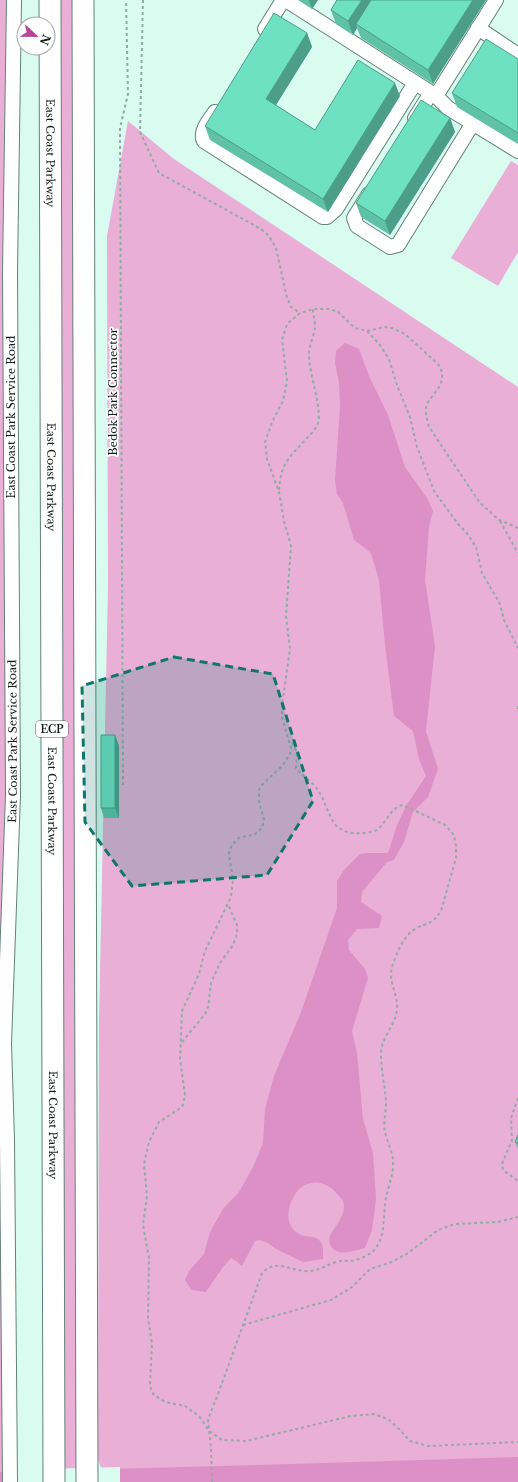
<svg xmlns="http://www.w3.org/2000/svg" width="518" height="1482" font-family="'Libre Baskerville',serif">
  <rect width="100%" height="100%" fill="#dafcf0"/>
  <path fill="#e9afd7" d="M0 0H8L13 822 5 1472H0Z
    M59 0H74L78 1482H63Z
    M128 121 174 159 518 387V1482H106L98 1459 99 1022 108 585 107 236Z
    M511 161 518 165V252L498 286 451 258Z"/>
  <path fill="#dc90c6" d="M345 343 359 349 369 376 388 415 405 467 427 498 433 511 429 527 425 580 435 646 426 731 438 769 428 797 413 812 404 842 396 856 394 860 387 862 362 892 361 902 382 916 379 928 357 929 348 940 349 950 365 969 368 978 352 1031 357 1053 363 1119 373 1153 376 1199 372 1230 365 1248C355 1250 338 1258 331 1246 323 1232 349 1221 343 1201 342 1199 339 1196 337 1194 326 1180 307 1178 296 1193 286 1208 283 1229 304 1236 308 1237 314 1236 318 1239 324 1244 323 1252 323 1259L303 1262 276 1249 268 1243 260 1240 255 1241 242 1266 236 1261 231 1258 223 1267 206 1292 192 1290 185 1280 189 1271 204 1254 210 1232 223 1209 239 1192 253 1167 263 1143 265 1109 274 1076 301 1012 337 908V881L344 870 360 854 366 853H388L397 825 406 806 426 776 419 759 413 731 394 716 385 645 379 580 371 553 354 540 343 503 337 494 335 480 340 407 339 383 335 363 336 351Z
    M518 1457V1482H0V1472L259 1465Z"/>
  <path fill="#dafcf0" d="M120 1467V1482H3V1470Z"/>
  <g fill="none" stroke-linecap="round" stroke-linejoin="round">
    <g stroke="#638278" stroke-width="16">
      <g id="minor">
        <path d="M286 0 436 96 448 108 518 151"/>
        <path d="M478 28 518 55"/>
        <path d="M265 29 283 0"/>
        <path d="M436 96 496 0"/>
        <path d="M215 112C210 119 199 132 204 141L323 217H327L336 209 415 83"/>
        <path d="M415 118 431 93"/>
        <path d="M369 194 354 218 357 226 390 247 398 245 473 123"/>
        <path id="s1" d="M10 1482 7 1140 4 1044 13 795 10 272 14 0"/>
      </g>
    </g>
    <g stroke="#638278" stroke-width="23">
      <g id="highway">
        <path id="s2" d="M50 0 54 1482"/>
        <path d="M83 0 87 1482"/>
      </g>
    </g>
    <path stroke="#91aba2" stroke-width="2" stroke-dasharray="3 3" stroke-linecap="butt" d="M143 0 140 132 159 173 261 229 269 236 276 248 287 298 291 307 300 313
      M367 331 380 345 389 359 397 385 410 417 417 447 434 491 458 524 466 532 476 547 482 573 500 604 504 620 518 648
      M279 490C281 462 289 458 307 438 311 434 316 429 318 423 322 410 310 375 309 357 308 347 314 337 315 327 315 321 313 315 313 309
      M500 521 518 553
      M518 528 499 520 480 503 429 427 426 415V407L428 402 440 386 442 379V372L438 364 405 334 392 328 384 327 367 331 355 328 338 312 330 309H313L300 313 287 324 282 340 287 381 283 401 273 420 265 442 267 459 279 492 284 521 291 546 286 616 290 649 282 705V718L291 748 290 754 283 765 262 785 259 790V801L264 820 262 828 254 835 240 837 236 840 230 849 229 854 233 880 231 897 205 951 199 974 182 1011 180 1059 185 1095 183 1105 179 1109 159 1122 149 1142 144 1164 147 1196 143 1225 149 1258 148 1318 152 1344 150 1383 151 1390 154 1395 165 1402 185 1406 199 1416 209 1431 222 1440 246 1441 351 1416 374 1414 388 1419 400 1430 410 1441 428 1446 518 1442
      M518 706V710
      M123 785 120 128 128 94 126 0
      M182 1042 205 1014 208 1007 211 983 214 976 220 963 233 945 237 934V925L228 904
      M518 1098 511 1118 512 1140 502 1164 503 1170 518 1181
      M243 1325 331 1300 352 1287 370 1269 392 1262 408 1253 438 1230 455 1224 498 1222 518 1217
      M212 1482 211 1448 208 1419 218 1394 262 1273C278 1257 292 1273 310 1271 320 1270 327 1265 336 1262 341 1260 346 1261 351 1261 359 1260 370 1255 375 1249 385 1237 383 1220 385 1205 386 1190 394 1177 393 1161 393 1152 387 1142 385 1132 383 1123 386 1112 386 1102 385 1086 381 1070 381 1054 381 1037 396 1025 397 1009 398 994 388 982 392 967 396 955 403 936 415 929 428 922 432 925 441 911L456 858V846L454 835 445 825 403 805C391 807 386 823 377 830 363 835 341 836 333 821 327 811 324 799 318 790 312 781 302 776 296 768L297 752 291 741"/>
    <use href="#minor" stroke="#fff" stroke-width="14"/>
    <use href="#highway" stroke="#fff" stroke-width="21"/>
  </g>
  <path fill="#5fc2a7" d="M298 0H318L312 9Z
    M337 0H486L433 84 361 38 357 28 353 35 336 24 331 10Z
    M307 33 312 47 276 105 315 130 400 96 328 212 210 140 205 126Z
    M518 59V144L457 107 452 93Z
    M450 118 455 132 390 235 361 217 356 203Z
    M115 735 119 746V818H104L101 808Z
    M518 1135V1149L515 1142Z"/>
  <path fill="#4d9e88" d="M309 0H318L312 9Z
    M362 0H375L356 24 357 28 353 35 348 21Z
    M473 0H486L433 84 428 70Z
    M307 33 312 47 271 113 266 99Z
    M395 83 400 96 328 212 323 199Z
    M450 118 455 132 390 235 385 221Z
    M115 735 119 746V818L115 808Z"/>
  <path fill="#6ee1c2" stroke="#4d9e88" d="M337 0H362L348 21 331 10Z
    M371 0H473L428 70 356 24Z
    M274 13 307 33 266 99 315 130 358 60 395 83 323 199 205 126Z
    M486 39 518 59V133L452 93Z
    M421 100 450 118 385 221 356 203Z
    M101 735H115V808H101Z
    M518 1135V1143L515 1142Z"/>
  <path fill="#0f766e" fill-opacity="0.2" stroke="#0f766e" stroke-width="3" stroke-dasharray="8 5" stroke-linejoin="round" d="M174 657 273 674 313 801 267 875 132 886 85 822 82 686Z"/>
  <g text-anchor="middle" stroke-width="3.5" stroke-linejoin="round" paint-order="stroke">
    <rect fill="#fff" stroke="#58625f" stroke-width="1" x="36" y="721" width="32" height="16" rx="3"/>
    <g font-size="10" font-weight="bold" fill="#111e1a">
      <text x="52" y="733">ECP</text>
    </g>
    <g font-size="11" fill="#111e1a" stroke="#fff">
      <text dy="4" stroke="none"><textPath href="#s2" startOffset="153">East Coast Parkway</textPath></text>
      <text transform="translate(113 392) rotate(-90)" y="4">Bedok Park Connector</text>
      <text transform="translate(11 417) rotate(-90)" y="4">East Coast Park Service Road</text>
      <text dy="4" stroke="none"><textPath href="#s2" startOffset="477">East Coast Parkway</textPath></text>
      <text dy="4" stroke="none"><textPath href="#s1" startOffset="741">East Coast Park Service Road</textPath></text>
      <text dy="4" stroke="none"><textPath href="#s2" startOffset="801">East Coast Parkway</textPath></text>
      <text dy="4" stroke="none"><textPath href="#s2" startOffset="1125">East Coast Parkway</textPath></text>
    </g>
  </g>
  <g transform="translate(36 36) rotate(112)"><circle r="19" fill="#ffffff" stroke="#a0a5a3"/>
  <path d="M0-3L7 15L0 10L-7 15Z" fill="#b7439b"/>
  <text y="-6" font-size="11" font-weight="bold" text-anchor="middle" fill="#111e1a">N</text>
  </g>
</svg>
